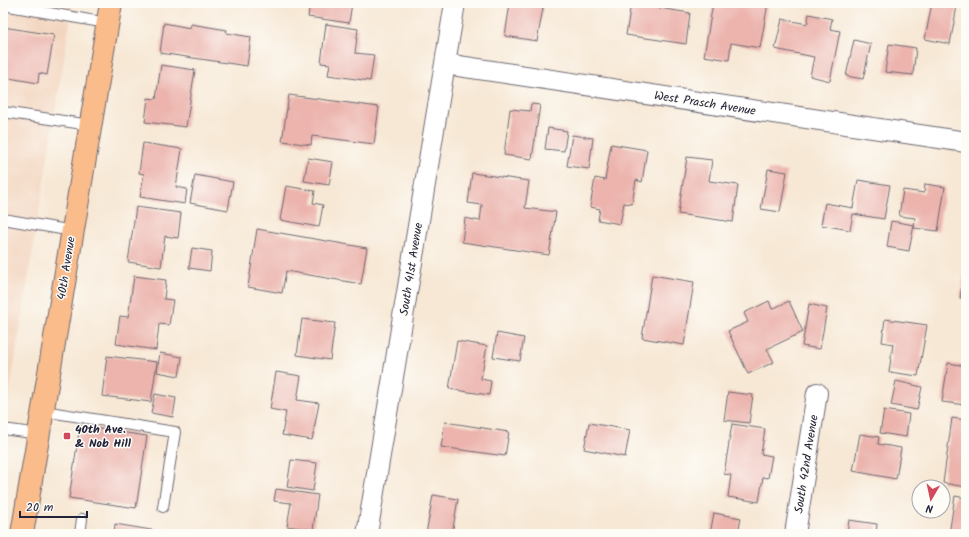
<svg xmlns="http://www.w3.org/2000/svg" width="969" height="537" font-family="Kalam,sans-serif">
  <rect width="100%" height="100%" fill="#fdfcf7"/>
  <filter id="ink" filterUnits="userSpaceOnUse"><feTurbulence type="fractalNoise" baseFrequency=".025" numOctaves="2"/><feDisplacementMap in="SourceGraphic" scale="8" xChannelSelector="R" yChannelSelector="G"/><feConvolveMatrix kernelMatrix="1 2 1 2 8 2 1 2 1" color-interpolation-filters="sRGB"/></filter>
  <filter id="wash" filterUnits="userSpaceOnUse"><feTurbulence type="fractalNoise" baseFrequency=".012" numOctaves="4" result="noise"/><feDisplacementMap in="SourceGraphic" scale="16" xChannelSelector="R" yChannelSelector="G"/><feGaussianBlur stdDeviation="0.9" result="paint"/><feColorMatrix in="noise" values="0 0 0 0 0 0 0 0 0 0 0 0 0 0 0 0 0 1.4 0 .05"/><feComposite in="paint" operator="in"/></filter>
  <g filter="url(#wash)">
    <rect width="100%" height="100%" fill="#f7e8d5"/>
    <path fill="#f3d4be" d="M3 3H73L3 433Z"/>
    <g id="blocks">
      <path fill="#ecb4ad" d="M310 3H352L349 23 308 17Z
        M510 3H544L537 41 505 36Z
        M631 3H660L659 8 690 13 686 44 626 35Z
        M713 3H734L754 6 755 3H768L760 48 731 43 729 60 704 56Z
        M932 3H942L957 6 950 44 925 39Z
        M809 14 832 19 830 29 840 31 830 81 810 76 814 57 775 49 782 19 807 24Z
        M164 23 190 28 191 24 227 30 226 33 251 37 247 66 160 53Z
        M326 24 358 29 355 53 374 55 370 81 328 75 330 64 321 63Z
        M3 27 54 35 47 75 39 73 38 83 3 77Z
        M854 40 871 44 863 79 846 76Z
        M889 44 916 48 913 75 885 72Z
        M161 65 195 70 186 127 145 122 148 98 156 99Z
        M289 95 379 107 374 144 312 136 311 145 282 141Z
        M531 104 540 105 532 159 504 155 510 109 530 111Z
        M548 128 567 131 564 151 545 149Z
        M572 135 593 138 589 169 567 166Z
        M143 143 182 149 176 187 187 189 185 204 140 197 144 174 139 173Z
        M611 144 647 150 642 182 636 180 632 204 624 203 620 224 598 220 600 209 590 207 595 178 605 180Z
        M687 157 712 160 709 181 738 185 733 222 678 214Z
        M308 158 333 162 329 185 304 181Z
        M768 169 787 172 780 212 761 209Z
        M472 173 529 181 525 208 556 212 549 255 462 242 465 218 480 221 482 205 468 203Z
        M195 175 233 182 228 210 190 203Z
        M858 180 890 185 884 219 853 214 850 230 821 225 825 203 853 208Z
        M925 184 945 187 938 231 914 228 915 218 899 216 903 190 924 193Z
        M286 186 315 191 313 203 323 205 319 227 280 220Z
        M136 207 181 213 178 238 165 236 161 267 128 262Z
        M891 221 914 225 909 251 887 247Z
        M257 229 367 248 361 284 286 271 282 293 248 287Z
        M192 248 212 251 210 271 189 268Z
        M965 269H966V299L960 298Z
        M652 275 694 282 684 345 642 338Z
        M134 276 166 280 164 299 173 300 169 325 159 324 156 350 116 344 120 316 128 317Z
        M769 301 772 309 789 301 803 332 767 349 774 362 748 374 728 331 748 322 744 313Z
        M809 304 827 308 820 349 802 346Z
        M302 319 335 323 330 360 297 355Z
        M885 319 927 325 918 376 889 372 893 344 882 342Z
        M497 333 524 338 520 361 493 357Z
        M457 341 487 346 481 379 491 381 489 395 449 389Z
        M160 353 182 357 179 376 157 372Z
        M107 356 157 362 151 402 102 396Z
        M948 363 966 366V405L942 402Z
        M276 372 301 376 297 400 319 403 312 440 282 435 286 412 270 409Z
        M896 381 922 387 917 410 891 405Z
        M728 392 753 395 749 423 724 420Z
        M155 394 176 398 173 417 151 413Z
        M884 410 909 414 906 437 880 433Z
        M952 418 966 420V487L943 483Z
        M445 422 509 432 505 456 441 447Z
        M589 423 630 430 625 457 584 449Z
        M732 424 765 429 761 454 772 456 768 478 763 477 759 502 728 497 731 475 724 474Z
        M80 426 147 436 136 508 69 498Z
        M860 434 879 437 878 444 901 448 896 479 853 471Z
        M291 460 317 463 313 491 287 487Z
        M276 489 318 495 313 530 287 526 291 503 274 501Z
        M433 495 458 499 452 534H426Z
        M955 496 966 498V534H949Z
        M714 513 741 518 738 534H710Z
        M849 520 877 524 876 534H847Z
        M115 524 169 533V534H114Z"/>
    </g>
  </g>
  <g filter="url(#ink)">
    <use href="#blocks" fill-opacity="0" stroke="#6d6771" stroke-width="1"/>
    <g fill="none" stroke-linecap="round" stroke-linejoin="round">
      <g stroke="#6d6771" stroke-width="12">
        <path id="lane" d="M3 5 107 23
          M3 112 90 125
          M3 219 73 231
          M43 411 175 432 163 507
          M3 429 39 434
          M80 534 82 519"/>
      </g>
      <g stroke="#6d6771" stroke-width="22">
        <path id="street" d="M445 64 966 142
          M367 534 455 3
          M795 534 817 393"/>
      </g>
      <g stroke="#6d6771" stroke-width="24">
        <path id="primary" d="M22 534 111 3"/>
      </g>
      <use href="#lane" stroke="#fff" stroke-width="10"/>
      <use href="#street" stroke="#fff" stroke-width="20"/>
      <use href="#primary" stroke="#f9bc8a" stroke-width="22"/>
    </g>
  </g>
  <rect fill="#d1495b" stroke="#fdfcf7" stroke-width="1.5" x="63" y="432" width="8" height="8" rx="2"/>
  <g text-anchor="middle" stroke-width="3" stroke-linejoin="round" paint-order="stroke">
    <g font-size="12" fill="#22223b" stroke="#fdfcf7">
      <text transform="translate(705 103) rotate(9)" y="4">West Prasch Avenue</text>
      <text transform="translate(66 268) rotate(-81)" y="4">40th Avenue</text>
      <text transform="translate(411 269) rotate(-81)" y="4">South 41st Avenue</text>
      <text transform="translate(806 464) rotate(-81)" y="4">South 42nd Avenue</text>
    </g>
    <g font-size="12" font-weight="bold" fill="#22223b" stroke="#fdfcf7" text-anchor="start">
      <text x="75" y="433">40th Ave.<tspan x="75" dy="14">&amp; Nob Hill</tspan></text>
    </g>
  </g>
  <rect width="969" height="537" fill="none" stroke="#fdfcf7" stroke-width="16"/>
  <g transform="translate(931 499) rotate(189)"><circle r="19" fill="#fdfcf7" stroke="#a5a5ac"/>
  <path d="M0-3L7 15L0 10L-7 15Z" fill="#d1495b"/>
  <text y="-6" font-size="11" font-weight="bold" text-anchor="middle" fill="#22223b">N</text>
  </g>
  <path d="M20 511v6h67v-6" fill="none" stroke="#22223b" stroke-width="2"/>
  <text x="26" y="511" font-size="12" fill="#22223b" stroke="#fdfcf7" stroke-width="3" paint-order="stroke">20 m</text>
</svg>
